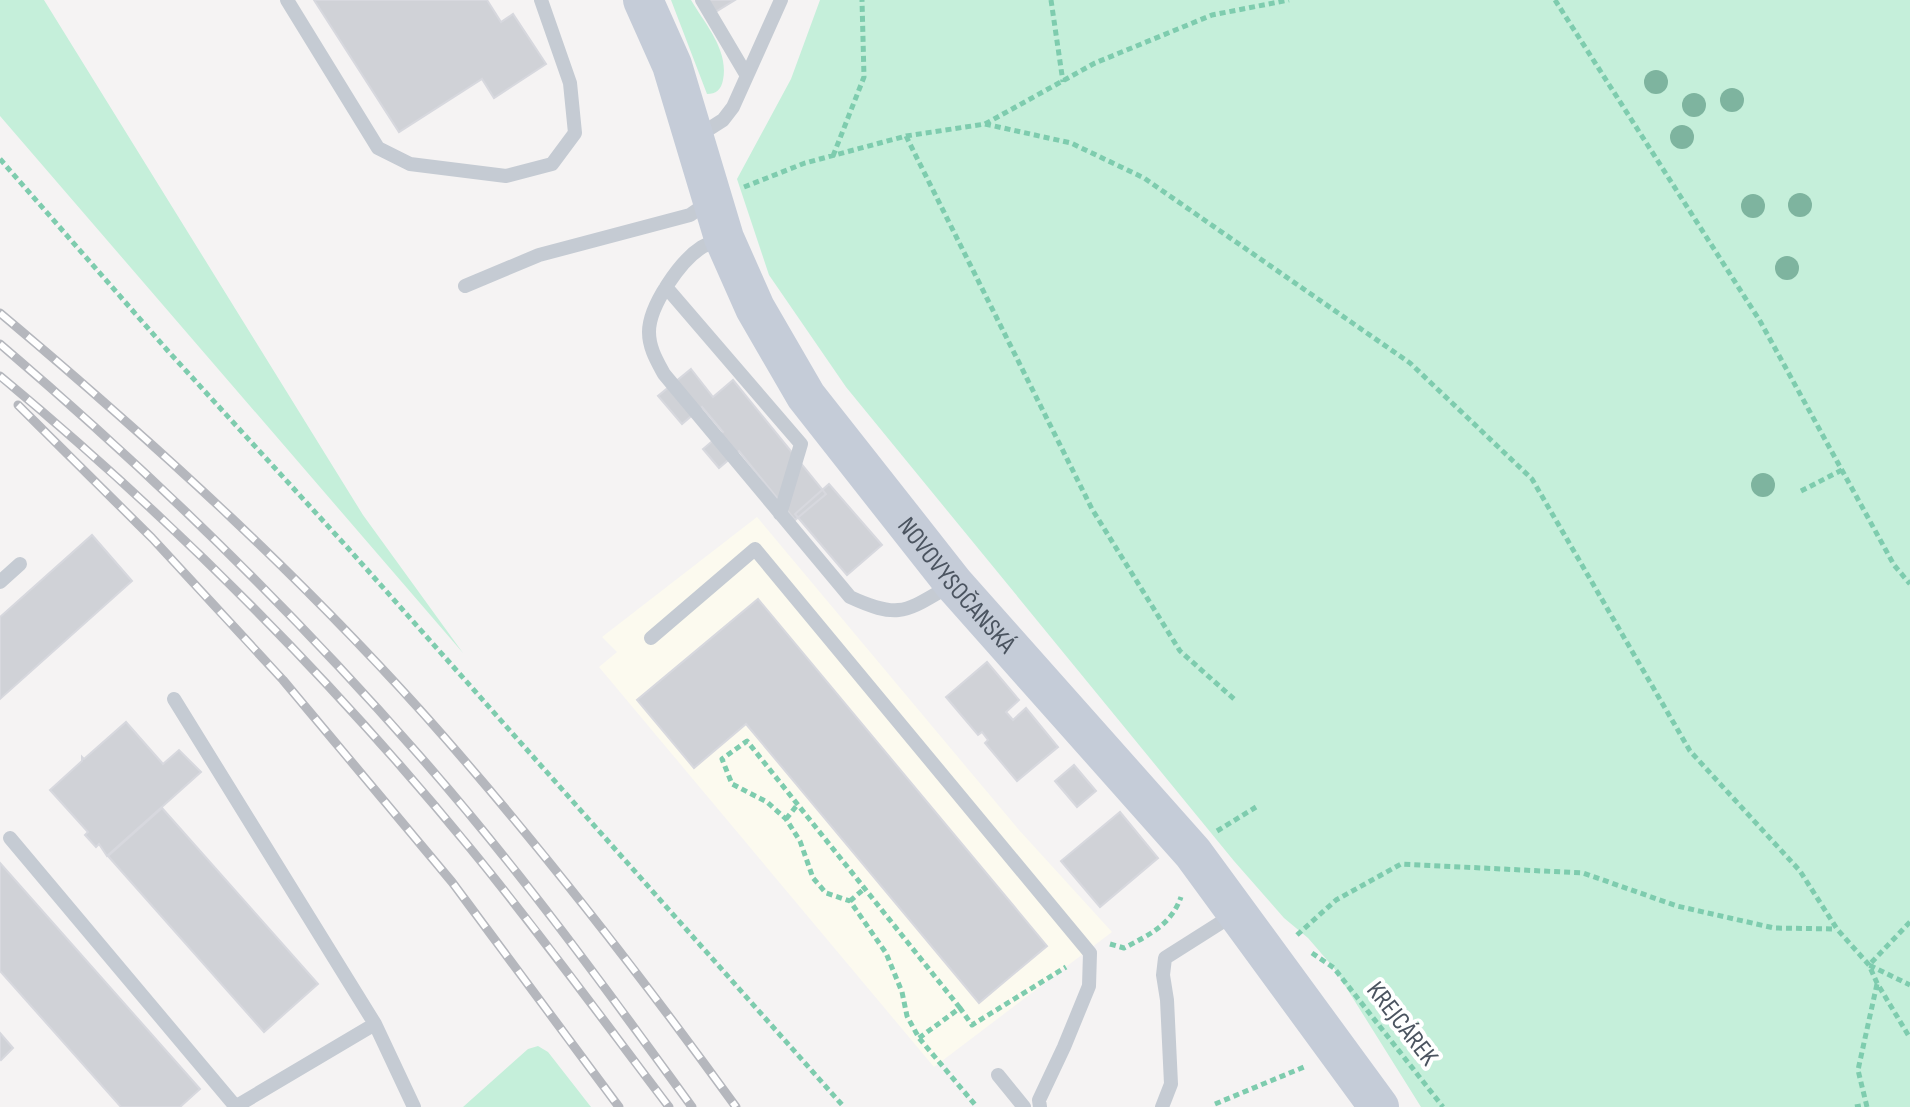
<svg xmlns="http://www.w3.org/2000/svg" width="1910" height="1107" font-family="'Sofia Sans Condensed',sans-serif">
  <rect width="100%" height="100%" fill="#f5f3f3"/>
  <path fill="#fcfaef" d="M757 517 1019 830 1112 932 934 1067 599 667 617 652 602 637Z"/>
  <path fill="#c5efda" d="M0 0H44L363 515 463 653 0 116Z
    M671 0H691C705 24 729 50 723 80 721 90 716 94 707 94Z
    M820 0H1910V1107H1421L1334 968 1308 938 1284 918 1234 861 846 387 769 275 737 179 791 79Z
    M538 1046 548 1052 591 1107H463L528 1049Z"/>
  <path fill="#d0d2d7" stroke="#d7d8de" stroke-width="2" d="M314 0H487L501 22 513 14 546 64 494 98 482 79 399 132Z
    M704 0H735L712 14Z
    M691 369 713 397 733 380 826 494 795 520 739 451 719 468 703 449 723 432 702 407 682 424 658 396Z
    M829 484 882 545 847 575 795 514Z
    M92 535 132 581 0 699V617Z
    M758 599 1047 946 979 1003 746 724 694 768 637 700Z
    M987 662 1019 700 1006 712 1013 720 1026 708 1058 747 1017 781 985 743 988 740 982 732 978 735 946 697Z
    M126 722 163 764 179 750 201 772 107 856 99 844 96 847 85 835 88 832 50 790 82 761V757L84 759Z
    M1074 765 1096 791 1077 807 1055 781Z
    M162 808 318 984 264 1032 108 856Z
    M1120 812 1158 858 1100 907 1061 861Z
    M0 863 200 1089 180 1107H121L0 971Z
    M0 1033 13 1048 1 1060 0 1059Z"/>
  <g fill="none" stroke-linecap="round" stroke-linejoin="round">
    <path stroke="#7eccae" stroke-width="5" stroke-dasharray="6 4" stroke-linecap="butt" d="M1051 0 1063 82
      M1555 0 1760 321 1894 565 1910 584
      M985 124 1095 63 1212 15 1289 0
      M906 136 1092 509 1180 651 1234 699
      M833 156 864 77 862 0
      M0 159 168 351 347 547 844 1107
      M744 187 805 163 906 136 985 124 1071 143 1144 178 1410 363 1532 479 1690 751 1800 871 1837 929 1869 965 1877 983 1910 1038
      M1801 491 1842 470
      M786 819 798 804
      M1217 831 1256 807
      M850 901 865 888
      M1910 922 1869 965 1910 985
      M1297 935 1336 900 1401 864 1583 873 1677 906 1774 928 1836 929
      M1110 944 1124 948C1149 935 1171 925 1181 897
      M1312 953 1334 968 1443 1107
      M960 1008 747 741 722 759 732 784 767 802 786 819 800 841 813 878 826 893 850 901 886 953 902 992 907 1016 919 1038 977 1107
      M919 1038 960 1008 972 1025 1066 967
      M1215 1104 1304 1067
      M1855 1107 1867 1105
      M1867 1107 1858 1070 1877 984"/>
    <path stroke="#c5cbd3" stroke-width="14" d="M287 0 378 148 410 164 506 176 552 164 575 133 570 83 541 0
      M702 0 747 76
      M698 136 723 120 733 107 781 0
      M720 240C714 242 707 244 702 247 680 261 649 306 649 332 649 348 657 361 664 374L850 597C902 621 907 610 953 584
      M465 286 539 255 690 215 710 201
      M666 287 801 444 780 514
      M0 582 20 564
      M651 638 755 549 1090 953 1089 986 1064 1047 1039 1100 1040 1107
      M174 699 375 1024 414 1107
      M10 838 236 1107
      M998 1075 1024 1107
      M235 1107 375 1024
      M1162 1107 1171 1084 1167 1000 1163 975 1165 958 1236 913"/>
    <path stroke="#c5ccd8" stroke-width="40" id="s1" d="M643 0 672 65 724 238 755 308 806 396 954 584 1193 853 1379 1107"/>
    <g stroke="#b5b7bd" stroke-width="9">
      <path id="rail" d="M0 313C156 444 310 584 445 738 548 856 644 980 736 1107
        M0 344C149 471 289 607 418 754 516 865 605 987 692 1107
        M0 376C171 518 329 676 470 848 539 932 603 1020 669 1107
        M18 405 152 538 283 680 452 882 619 1107"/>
    </g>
    <use href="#rail" stroke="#fff" stroke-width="6" stroke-dasharray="18" stroke-linecap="butt"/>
  </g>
  <g fill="#7eb49f">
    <circle cx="1656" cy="82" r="12"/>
    <circle cx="1732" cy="100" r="12"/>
    <circle cx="1694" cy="105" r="12"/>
    <circle cx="1682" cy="137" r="12"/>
    <circle cx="1800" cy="205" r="12"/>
    <circle cx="1753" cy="206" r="12"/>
    <circle cx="1787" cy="268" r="12"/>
    <circle cx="1763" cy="485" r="12"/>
  </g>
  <g text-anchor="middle" stroke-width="8" stroke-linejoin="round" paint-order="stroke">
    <g font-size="26" fill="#4b5460" stroke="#fff">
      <text dy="9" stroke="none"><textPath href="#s1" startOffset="672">NOVOVYSOČANSKÁ</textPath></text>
      <text transform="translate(1403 1023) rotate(52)" y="9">KREJCÁREK</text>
    </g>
  </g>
</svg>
